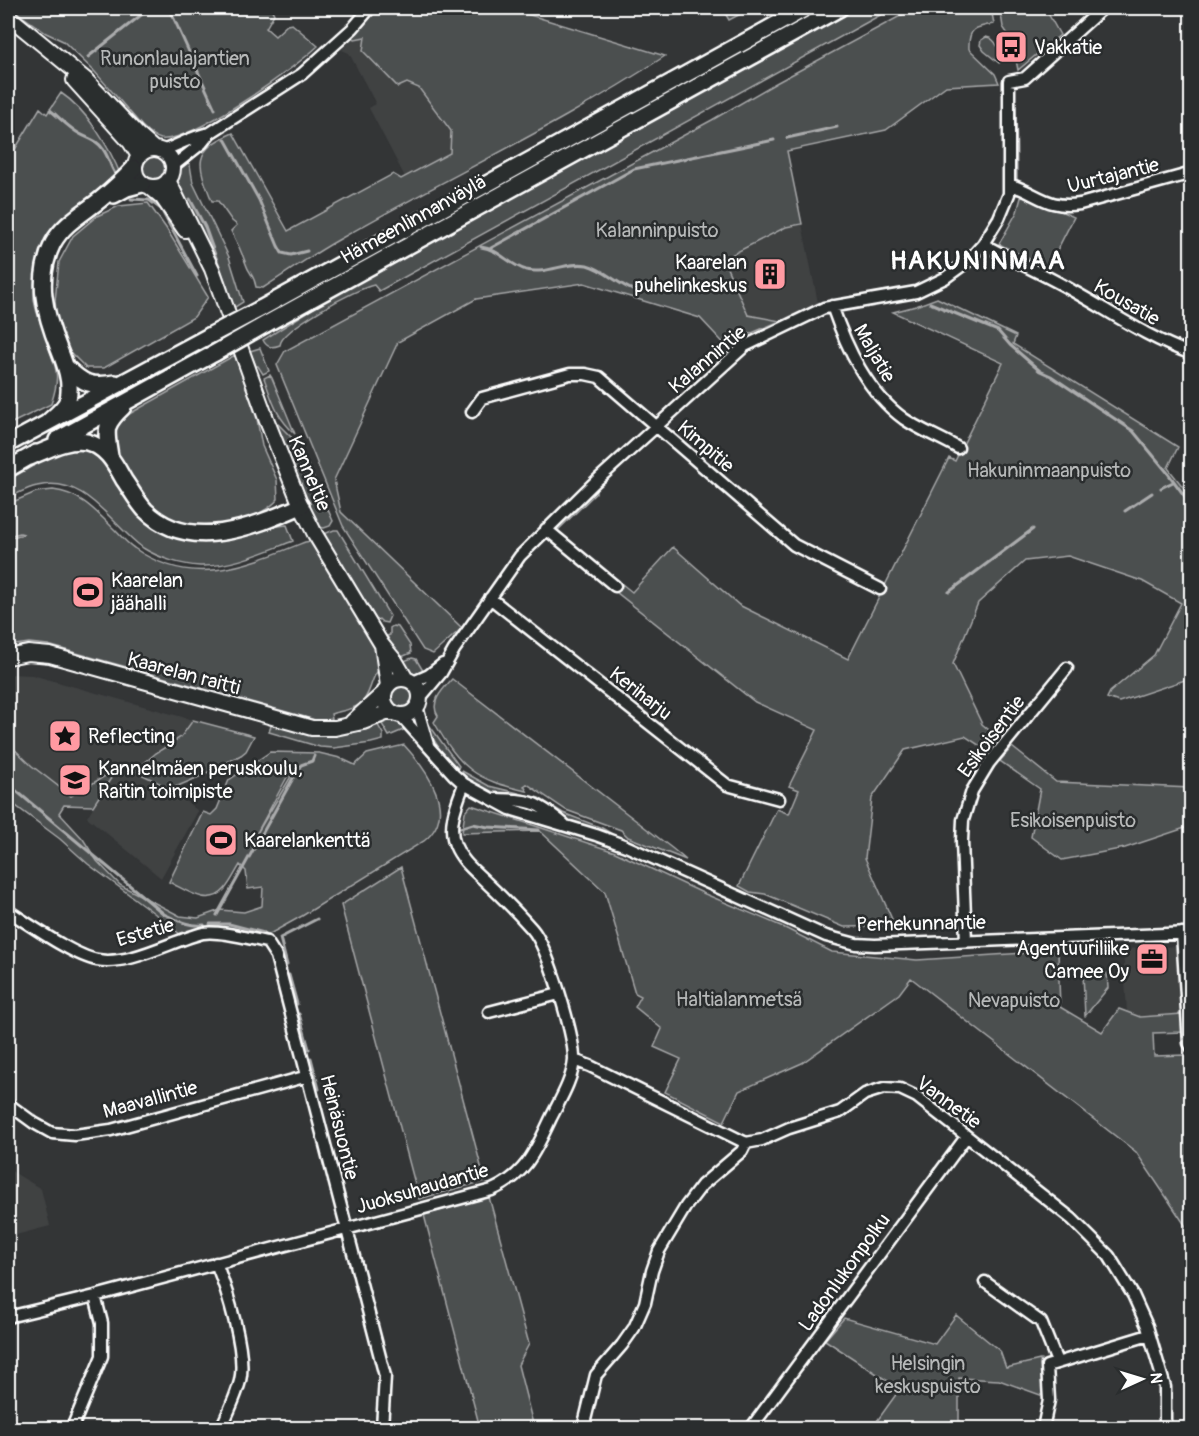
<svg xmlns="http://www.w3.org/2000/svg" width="1199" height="1436" font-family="Pangolin,sans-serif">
  <rect width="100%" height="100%" fill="#333536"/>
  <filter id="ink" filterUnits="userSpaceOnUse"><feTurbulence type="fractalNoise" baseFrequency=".0167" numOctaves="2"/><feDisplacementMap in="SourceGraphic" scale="12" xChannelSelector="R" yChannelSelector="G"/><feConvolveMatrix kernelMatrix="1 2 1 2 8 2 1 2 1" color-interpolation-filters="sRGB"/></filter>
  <g filter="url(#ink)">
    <path fill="#404243" d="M353 37 355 39 366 37 363 52 398 87 407 83 419 88 451 132 450 153 405 177 369 108 376 104 349 53 342 50Z
      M802 224 818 303 780 321 748 315 723 259 786 227Z
      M8 674 32 675 193 720 181 737 156 753 136 770 171 789 198 811 161 878 87 817 116 770 71 796 32 766 8 743Z
      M1179 946 1182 1014 1140 1017 1127 1012 1123 949Z
      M8 1169 41 1189 50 1226 8 1237Z"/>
    <path fill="#4c4f50" stroke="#a6a7a8" stroke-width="1.5" fill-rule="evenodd" d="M11 8H271L274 14 266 28 275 36 287 25 292 24 318 46C295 68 191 143 161 139 153 137 147 131 142 126L95 72 63 41 46 33Z
      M379 8H507L665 56C561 125 447 177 340 239 313 254 288 272 263 288L256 287C254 274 249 274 246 264 242 253 237 242 231 231L237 225 232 221 218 201H212C197 164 192 150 233 133L288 231 393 174 401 179 450 153 451 131 419 88 407 83 398 87 363 51 365 37 355 39 353 37Z
      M722 8H752L729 20Z
      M855 8H893L379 291 374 285C357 288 281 329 280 345 272 348 267 348 263 340L334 295Z
      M915 8H991L994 24C975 27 968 28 969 49L995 74 999 83 946 86 886 130 787 151 802 224 786 227 723 259 748 315 780 321 745 336 731 351 700 318 584 283 476 299 398 342 334 480 341 512 462 628 433 654 423 650 343 526 277 365 285 351 712 120 776 83Z
      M1000 8H1045L1060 35 1018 70 1012 40 1003 27Z
      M986 37C997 38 1002 54 999 63L984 51 980 45 981 40Z
      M61 93C87 110 110 148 121 176 72 210 31 231 34 299 35 311 42 326 46 338 55 368 62 372 51 404L8 425V161L40 108 47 114Z
      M1013 100 1016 101 1017 181 1014 179Z
      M141 169a13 13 0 1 1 26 0a13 13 0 1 1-26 0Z
      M186 159 190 165 193 183 229 257 243 302 232 309 176 182C177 173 179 166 186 159Z
      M1022 194 1074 217 1048 268 999 244 1017 212Z
      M148 203 166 228 208 297 194 317 104 368H86L69 351 57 323 55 301 59 262 73 236 97 216 119 206Z
      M937 298 1016 336 1013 344 1178 447 1168 468 1191 497V678L1119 702 1107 698 1110 692 1154 655 1181 603 1142 581 1068 556 1025 561 978 603 953 664 982 724 1002 741 991 753 965 736 905 750 872 798 865 858 895 926 844 927 765 894 750 892 739 886 777 809 789 814 799 790 789 786 817 730 755 702 616 592 622 584 632 592 673 547 739 605 848 659 949 458 955 461 1003 363 893 312 916 306Z
      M260 348 269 371 263 374 258 366H256L250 351Z
      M235 355 257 419 262 446 277 480 278 499C269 510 256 515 243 520 220 528 193 529 171 519 149 509 111 458 114 434 115 425 124 418 131 413Z
      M270 375 272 378 295 434C275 415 273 402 264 378Z
      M276 422 299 445 333 521 330 526 324 528 319 527 296 477 275 424Z
      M72 449 88 450 98 456C115 474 125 498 142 516 164 540 198 545 228 539 248 535 267 526 287 525L293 541C264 552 232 567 200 566 181 565 159 558 143 548 110 524 86 474 37 486 27 488 17 494 8 498V480L50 456Z
      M596 488V493L555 533 554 529Z
      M53 490C80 493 95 510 114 529 120 535 126 543 134 548 192 589 245 566 305 542L312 541 370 633 383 666C370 674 372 695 360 704 352 710 340 711 331 714L332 719 319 721 48 645 29 643 8 646V538L24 534 20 533 8 536V504L36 492Z
      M334 530H338L390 616 387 623 382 622 379 619 376 620 324 534Z
      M393 626 398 627 410 645 411 653 399 658 387 636 390 635V628Z
      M412 658 416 659 425 674C413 677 408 671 401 662Z
      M452 679 673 849 686 860 628 837 621 830 566 810 527 784 524 786 527 791C475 780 461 769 434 722L438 716C429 702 443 689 452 679Z
      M390 696a12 12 0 1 1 24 0a12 12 0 1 1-24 0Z
      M393 718 408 728 389 736 379 719Z
      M193 720 254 736 246 751 241 755 199 777 171 789 135 771 156 753 181 737Z
      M375 720 383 734V740L371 743 334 748 320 747 269 732 272 723C316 734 332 744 375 720Z
      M430 726 459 766 458 768C446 760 434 741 427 727Z
      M8 743 32 766 71 796 117 769 93 806 64 805 59 813 83 839 97 861 120 885 180 916 198 918 220 910 244 912 262 906 263 887 248 889 246 871 240 865C235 873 231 882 225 889 209 908 186 890 169 882L203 812 211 815 217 809 229 780 270 752 319 753 340 758 355 765 367 754 404 745C427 770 459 813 424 841L302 916 266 936 181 935 154 913 88 864 60 839 8 800ZM292 768 290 778 253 840Z
      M1012 747 1056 782 1191 788V826L1125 848 1062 860 1031 837 1040 789 1000 761Z
      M462 771 489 786 539 798 563 813 602 828 617 837 489 791 473 782 461 772Z
      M471 805 615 852 705 894 781 926 832 952 917 960 1058 951 1060 1007 1102 1032 1119 1009 1140 1017 1182 1014 1183 1032 1153 1033 1154 1056 1186 1055 1191 1059V1234L1136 1152 911 978 899 994 802 1063 739 1091 724 1122 665 1092 681 1059 654 1047 662 1029 635 1007 641 996 635 993 605 892 540 831 462 833 465 812Z
      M401 867 485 1181 419 1199 341 905Z
      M1107 973 1108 988 1085 1016 1083 974Z
      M489 1197 529 1344 518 1365 534 1428H480L424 1215Z
      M956 1315 1000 1351 1006 1368 1040 1360 1043 1396 999 1380 959 1378V1428H872L900 1389 825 1340 844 1318 935 1344Z"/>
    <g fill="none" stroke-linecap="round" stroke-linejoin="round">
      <path stroke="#abacad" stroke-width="3" d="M170 10 215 109
        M88 57 150 8
        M50 110C59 117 69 128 80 134 89 139 97 140 103 149 109 157 110 167 116 175
        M787 138 837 127
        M225 139 259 200 278 246 282 253 291 255 307 251
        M131 199 149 200 161 209 197 276
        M190 199 205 227 227 288
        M481 247C499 249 509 265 526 270 547 275 567 261 587 265 603 269 618 284 633 290
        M491 248 634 169 774 140
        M930 303 998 331 1010 345 1040 371 1051 376 1133 431 1167 472 1192 506
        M8 352 11 353
        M1161 488 1173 482
        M1125 511 1152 493
        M949 592 1033 529
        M8 784 164 914C177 920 189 927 204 925
        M460 828 473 824 488 827 539 830
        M217 915 297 771 301 765 312 761 314 756
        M210 924H229L264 933
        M287 965 280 938 317 919
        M289 975 297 1004
        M299 1014 309 1049
        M311 1058 319 1089"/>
      <g stroke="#fff" stroke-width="15">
        <path id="minor" d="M162 151C179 145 193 136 210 133
          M173 166 202 143 210 133 302 74 353 28 370 8
          M1011 185C1039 194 1047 209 1080 204L1192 173
          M983 244C1013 261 1044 274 1073 291 1114 314 1146 337 1192 354
          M832 306C847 349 867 392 904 419 920 430 941 438 958 448
          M472 412 482 398 570 374H585L599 377 794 545 880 589
          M546 529 615 586
          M490 598 727 785 779 799
          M413 682 429 675 443 664
          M420 698 441 673 454 650 520 556 595 482 745 346 824 308 916 292 945 278 967 262 983 244 999 218 1009 194V81L1025 78 1103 8
          M417 707 428 745
          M400 715 454 775 464 784 510 809 596 835 626 846 826 936 856 944 875 945 1192 933
          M494 799C531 800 536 801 564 824
          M8 911C29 924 74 956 97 960 130 966 171 941 203 933 220 930 250 939 267 942L276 956 385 1376 382 1428
          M1182 933 1189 1043 1192 1048
          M966 941 962 841 963 820 972 791 989 763 1067 668
          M489 1012 559 994
          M574 1060 590 1066 746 1143 762 1140 789 1128 840 1112 865 1094 884 1088 900 1089 917 1097 1072 1219 1109 1256 1133 1295 1147 1326 1165 1387V1428
          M8 1104 34 1123 52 1133 75 1135 111 1130 308 1076
          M216 1263C227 1290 247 1353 240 1381 236 1397 228 1413 221 1428
          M985 1282 1041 1322 1057 1362
          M8 1317 95 1296 492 1190C526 1175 536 1150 551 1118 560 1100 573 1079 574 1059 574 1035 548 947 532 929 518 913 503 898 487 883 475 871 462 862 455 845 447 825 457 803 464 784
          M72 1428 102 1356V1323L95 1296
          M583 1428 596 1375 622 1345 634 1328 645 1303 652 1271 659 1251 686 1206 702 1185 742 1151 746 1143
          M751 1428 966 1137
          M1043 1428 1049 1400 1047 1366 1149 1335"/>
      </g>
      <g stroke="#fff" stroke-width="18">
        <path id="major" d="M8 16 86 80 138 135 154 149
          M74 80 130 142 139 156
          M135 168a19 19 0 1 1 38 0a19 19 0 1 1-38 0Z
          M168 180 212 269 267 421 301 506 315 534 382 645 396 662 406 679
          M150 187 162 197 185 230
          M382 645 388 686
          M8 657 28 653 50 655 312 728H335L363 722 386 713H394
          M384 697a18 18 0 1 1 36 0a18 18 0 1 1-36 0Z
          M352 722 385 692"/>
      </g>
      <g stroke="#fff" stroke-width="20">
        <path id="highway" d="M114 195 127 188 142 184
          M260 309 806 8
          M266 324 840 8
          M66 367C84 384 90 387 115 383
          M47 423C54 416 65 409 68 399 72 382 65 364 59 349 45 314 35 279 53 243 64 223 84 213 101 199 112 190 124 179 134 168
          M57 440 215 353
          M8 444 209 336
          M110 456C106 430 103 426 123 407
          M30 457C47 450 68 438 87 442 107 447 115 464 124 480 131 490 137 501 145 510 189 554 253 527 301 506
          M8 469 36 453"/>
      </g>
      <use href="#minor" stroke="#2a2d2e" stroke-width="10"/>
      <use href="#major" stroke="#2a2d2e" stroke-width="14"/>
      <use href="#highway" stroke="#2a2d2e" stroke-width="15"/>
      <g stroke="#fff" stroke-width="20" stroke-linecap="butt">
        <path id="highway-bridge" d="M209 336 260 309
          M215 353 266 324"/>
      </g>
      <use href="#highway-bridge" stroke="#2a2d2e" stroke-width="15"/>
    </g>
  </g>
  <defs>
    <g id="bus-square" transform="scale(1.725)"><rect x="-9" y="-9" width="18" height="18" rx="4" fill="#ff9aa2" stroke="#2a2d2e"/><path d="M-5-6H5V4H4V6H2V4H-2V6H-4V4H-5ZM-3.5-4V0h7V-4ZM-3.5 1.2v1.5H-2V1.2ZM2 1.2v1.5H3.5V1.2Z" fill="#111"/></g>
    <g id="building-square" transform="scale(1.725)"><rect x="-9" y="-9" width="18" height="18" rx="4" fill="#ff9aa2" stroke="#2a2d2e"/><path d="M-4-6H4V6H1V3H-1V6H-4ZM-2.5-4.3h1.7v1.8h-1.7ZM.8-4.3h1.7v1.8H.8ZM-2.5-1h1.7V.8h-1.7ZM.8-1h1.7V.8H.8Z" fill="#111"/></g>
    <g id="stadium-square" transform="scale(1.725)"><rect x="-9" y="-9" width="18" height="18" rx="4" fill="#ff9aa2" stroke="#2a2d2e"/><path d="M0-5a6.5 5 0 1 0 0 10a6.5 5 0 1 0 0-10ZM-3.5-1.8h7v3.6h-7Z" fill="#111"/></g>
    <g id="sight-square" transform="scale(1.725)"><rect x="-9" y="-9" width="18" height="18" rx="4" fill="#ff9aa2" stroke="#2a2d2e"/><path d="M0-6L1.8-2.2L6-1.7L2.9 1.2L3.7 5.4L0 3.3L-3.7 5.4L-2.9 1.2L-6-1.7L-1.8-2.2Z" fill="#111"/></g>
    <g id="school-square" transform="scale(1.725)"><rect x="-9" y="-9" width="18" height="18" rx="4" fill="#ff9aa2" stroke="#2a2d2e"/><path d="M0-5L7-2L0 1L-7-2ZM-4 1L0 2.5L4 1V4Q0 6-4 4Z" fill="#111"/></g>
    <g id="office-square" transform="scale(1.725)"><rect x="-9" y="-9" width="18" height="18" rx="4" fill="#ff9aa2" stroke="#2a2d2e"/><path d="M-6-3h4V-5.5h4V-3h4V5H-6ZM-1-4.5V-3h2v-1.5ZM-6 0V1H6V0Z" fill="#111"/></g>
  </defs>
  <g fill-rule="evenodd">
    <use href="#bus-square" x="1011" y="47"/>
    <use href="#building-square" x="770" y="274"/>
    <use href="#stadium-square" x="88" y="592"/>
    <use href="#sight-square" x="65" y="736"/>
    <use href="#school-square" x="75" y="780"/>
    <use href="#stadium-square" x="221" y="840"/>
    <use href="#office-square" x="1152" y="959"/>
  </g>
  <g text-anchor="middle" stroke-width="5" stroke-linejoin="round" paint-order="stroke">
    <g font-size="20" fill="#fff" stroke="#2a2d2e" text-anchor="start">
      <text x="1034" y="54">Vakkatie</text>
      <text x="747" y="269" text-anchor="end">Kaarelan<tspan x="747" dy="23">puhelinkeskus</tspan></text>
      <text x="111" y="587">Kaarelan<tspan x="111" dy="23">jäähalli</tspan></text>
      <text x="88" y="743">Reflecting</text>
      <text x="98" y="775">Kannelmäen peruskoulu,<tspan x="98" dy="23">Raitin toimipiste</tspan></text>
      <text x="244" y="847">Kaarelankenttä</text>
      <text x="1129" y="955" text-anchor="end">Agentuuriliike<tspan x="1129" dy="23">Camee Oy</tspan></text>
    </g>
    <g font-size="20" fill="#b7b9b9" stroke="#2a2d2e">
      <text x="175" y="65">Runonlaulajantien<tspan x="175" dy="23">puisto</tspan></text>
      <text x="657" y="237">Kalanninpuisto</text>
      <text x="1049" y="477">Hakuninmaanpuisto</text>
      <text x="1073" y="827">Esikoisenpuisto</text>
      <text x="739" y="1006">Haltialanmetsä</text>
      <text x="1014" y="1007">Nevapuisto</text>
      <text x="928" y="1370">Helsingin<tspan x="928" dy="23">keskuspuisto</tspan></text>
    </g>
    <g font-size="20" fill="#fff" stroke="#2a2d2e">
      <text transform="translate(1113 175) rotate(-14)" y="7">Uurtajantie</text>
      <text transform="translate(413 219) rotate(-29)" y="7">Hämeenlinnanväylä</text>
      <text transform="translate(1127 302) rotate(30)" y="7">Kousatie</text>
      <text transform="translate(875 353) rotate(60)" y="7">Maljatie</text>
      <text transform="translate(707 359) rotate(-40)" y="7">Kalannintie</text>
      <text transform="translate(706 446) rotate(41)" y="7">Kimpitie</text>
      <text transform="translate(310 473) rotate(67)" y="7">Kanneltie</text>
      <text transform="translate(184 673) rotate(15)" y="7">Kaarelan raitti</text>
      <text transform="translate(641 693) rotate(38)" y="7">Keriharju</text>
      <text transform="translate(991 736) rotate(-53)" y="7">Esikoisentie</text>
      <text transform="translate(921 923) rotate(-1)" y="7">Perhekunnantie</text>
      <text transform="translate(145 932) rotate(-16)" y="7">Estetie</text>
      <text transform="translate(150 1099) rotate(-15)" y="7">Maavallintie</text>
      <text transform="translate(949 1102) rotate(36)" y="7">Vannetie</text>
      <text transform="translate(340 1127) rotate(76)" y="7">Heinäsuontie</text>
      <text transform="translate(422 1188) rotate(-16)" y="7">Juoksuhaudantie</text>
      <text transform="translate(844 1272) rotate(-54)" y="7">Ladonlukonpolku</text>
    </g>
    <g font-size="26" font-weight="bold" letter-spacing="1.5" fill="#fff" stroke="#2a2d2e">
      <text x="978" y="269">HAKUNINMAA</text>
    </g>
  </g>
  <rect width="1199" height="1436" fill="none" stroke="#2a2d2e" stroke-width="30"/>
  <rect x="15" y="15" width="1169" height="1406" fill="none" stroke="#fff" stroke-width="2" filter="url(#ink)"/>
  <g transform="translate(1142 1379) rotate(86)" stroke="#2a2d2e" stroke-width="4.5" paint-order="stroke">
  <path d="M0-4.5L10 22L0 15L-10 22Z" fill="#ffffff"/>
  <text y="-9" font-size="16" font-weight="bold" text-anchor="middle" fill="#ffffff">N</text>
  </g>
</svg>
